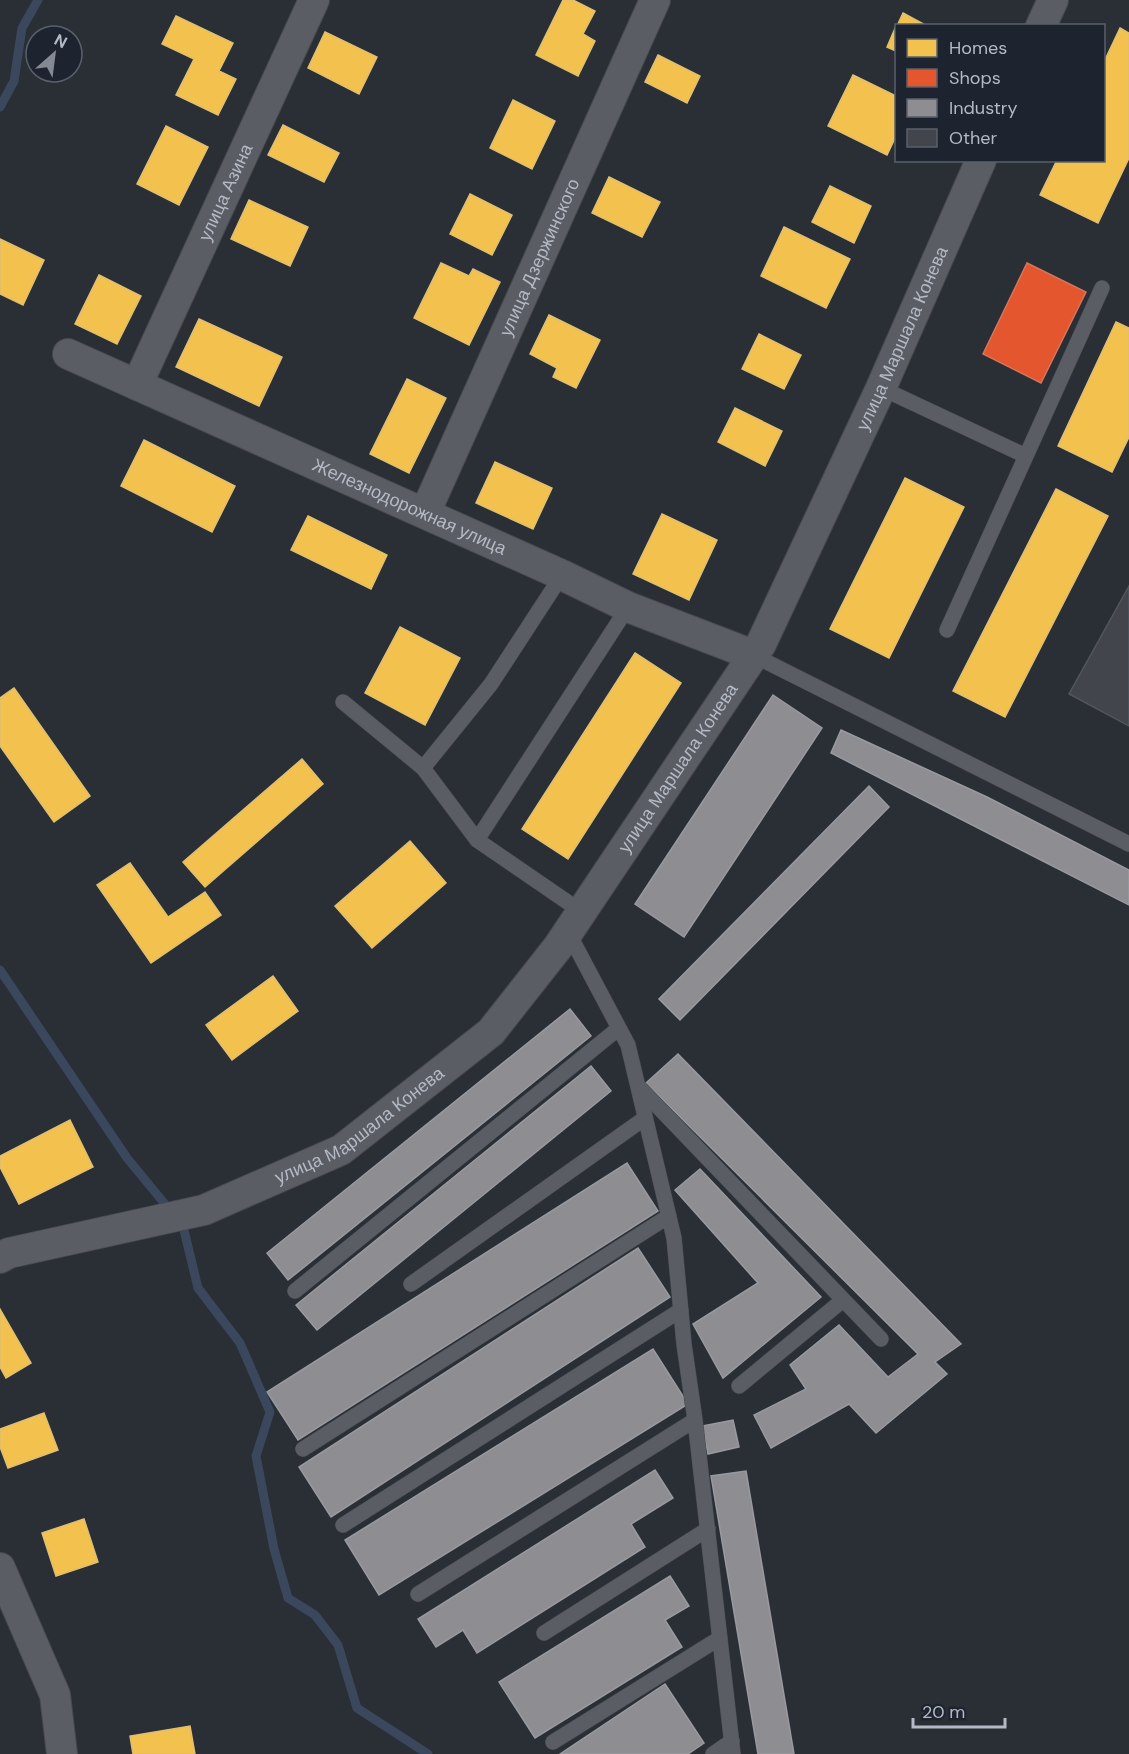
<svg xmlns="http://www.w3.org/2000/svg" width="1129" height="1754" font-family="'DM Sans',sans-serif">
  <rect width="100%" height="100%" fill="#2a2e35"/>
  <path fill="#f2c14e" stroke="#dfbf72" stroke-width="1.5" d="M563 0H573L595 11 583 34 595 41 578 76 536 55Z
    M903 13 927 26H897Z
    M176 16 233 43 219 71 236 79 218 115 176 95 194 59 162 44Z
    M896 26V51L887 47Z
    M1120 28 1129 33V158L1098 223 1040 195 1057 160H1104V62Z
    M325 32 377 57 359 94 308 68Z
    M658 55 700 76 687 103 645 82Z
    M853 75 896 96V136L887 155 828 126Z
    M513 100 555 121 532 169 490 148Z
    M283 125 339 153 324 182 268 155Z
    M166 126 208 147 179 205 137 184Z
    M609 177 660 202 642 237 592 213Z
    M830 186 871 206 854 243 812 222Z
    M470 194 512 215 492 255 450 234Z
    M249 200 308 227 290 266 231 239Z
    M784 227 850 259 826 308 761 276Z
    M0 239 44 260 23 305 0 294Z
    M441 263 469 276 473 269 500 282 469 345 414 318Z
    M99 275 141 296 117 344 75 324Z
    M549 315 600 340 576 388 553 377 557 368 530 354Z
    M199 319 282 357 259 406 176 367Z
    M1116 322 1129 328V437L1112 472 1058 446Z
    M759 334 801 355 784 389 742 369Z
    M407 379 446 398 409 473 370 454Z
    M735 408 782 431 765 466 718 442Z
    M144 440 235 486 212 532 121 486Z
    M495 462 552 488 533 529 476 503Z
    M905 478 964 507 889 658 830 629Z
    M1056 489 1108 516 1005 717 953 691Z
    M662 514 717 540 689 600 633 574Z
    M308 516 387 555 371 589 291 550Z
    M400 627 460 658 425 725 365 693Z
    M635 653 681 683 568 859 522 829Z
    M14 688 90 796 54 822 0 746V698Z
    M302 759 323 784 205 887 183 862Z
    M410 841 446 883 372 948 335 906Z
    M130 863 168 917 205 892 221 915 151 963 97 885Z
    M273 976 298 1011 232 1060 206 1025Z
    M70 1120 93 1167 19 1204 0 1167V1156Z
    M0 1309 31 1363 6 1378 0 1367Z
    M44 1413 58 1450 8 1468 0 1447V1429Z
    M84 1519 98 1562 56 1576 42 1533Z
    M190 1726 195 1754H133L130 1736Z"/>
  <path fill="#e4572e" stroke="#d6755b" stroke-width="1.5" d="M1027 263 1086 292 1041 383 983 354Z"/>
  <path fill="#8d8d92" stroke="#999aa1" stroke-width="1.5" d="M773 695 822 728 684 937 635 904Z
    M841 730 987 797 1129 870V905L831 753Z
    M869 786 889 807 680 1020 659 999Z
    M570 1009 591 1036 288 1280 267 1253Z
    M678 1054 961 1344 935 1362 947 1374 876 1433 849 1404 771 1448 754 1415 806 1389 790 1365 839 1325 888 1377 918 1354 646 1083Z
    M591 1066 611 1091 317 1330 296 1305Z
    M627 1163 658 1211 298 1440 267 1392Z
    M700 1169 821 1297 723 1378 693 1324 758 1283 675 1190Z
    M638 1248 670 1297 331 1517 299 1467Z
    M653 1349 688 1404 379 1595 345 1540Z
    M733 1420 739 1447 708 1454 702 1426Z
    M655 1470 673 1498 631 1524 645 1547 477 1653 463 1630 436 1647 418 1619Z
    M746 1471 794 1754H758L711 1476Z
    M670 1576 689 1606 665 1620 682 1647 535 1738 499 1682Z
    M665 1684 704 1743 688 1754H560Z"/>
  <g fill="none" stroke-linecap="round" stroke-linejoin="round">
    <path stroke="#3b475d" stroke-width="9" d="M0 107 14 81 22 28 38 0
      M0 970 127 1158 183 1226 198 1288 240 1343 270 1412 256 1456 274 1549 288 1598 315 1615 338 1645 357 1708 428 1754"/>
  </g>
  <path fill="#42464c" stroke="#52565d" stroke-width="1.5" d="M1129 586V726L1069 694Z"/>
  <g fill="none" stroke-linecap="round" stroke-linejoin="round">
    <g stroke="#46494e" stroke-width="16">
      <path id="service" d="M881 388 1026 456 947 630
        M1026 456 1102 288
        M753 655 1129 844
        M343 702 423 768 477 840 582 912
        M423 768 491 684 562 575
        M477 840 628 607
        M568 932 628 1045 674 1238 684 1344 695 1420 733 1754
        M639 1087 881 1339
        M411 1284 645 1118
        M295 1291 619 1028
        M739 1386 843 1300
        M303 1449 669 1216
        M343 1525 681 1310
        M418 1594 695 1420
        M544 1633 708 1529
        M553 1742 720 1638
        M713 1754 732 1741"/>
    </g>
    <g stroke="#46494e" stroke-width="32">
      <g id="minor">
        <path d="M1041 26 1053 0"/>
        <path id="s1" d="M68 354 562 575 628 607 753 655"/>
        <path id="s2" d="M137 385 314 0"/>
        <path id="s3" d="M425 513 655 0"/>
        <path id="s4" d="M0 1258 9 1253 204 1210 341 1150 491 1032 558 947 761 644 881 388 981 160"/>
        <path d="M0 1568 55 1695 62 1754"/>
      </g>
    </g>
    <use href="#service" stroke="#5a5d63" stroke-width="15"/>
    <use href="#minor" stroke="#5a5d63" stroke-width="30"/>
  </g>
  <g text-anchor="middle" stroke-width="6" stroke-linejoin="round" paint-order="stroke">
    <g font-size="18" fill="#b4bac5" stroke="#1e242f">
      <text dy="6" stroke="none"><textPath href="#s2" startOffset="212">улица Азина</textPath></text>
      <text dy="6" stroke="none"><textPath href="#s3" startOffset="280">улица Дзержинского</textPath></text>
      <text dy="6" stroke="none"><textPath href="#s4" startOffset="1360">улица Маршала Конева</textPath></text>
      <text dy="6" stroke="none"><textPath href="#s1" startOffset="374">Железнодорожная улица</textPath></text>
      <text dy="6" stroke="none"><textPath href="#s4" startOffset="874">улица Маршала Конева</textPath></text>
      <text dy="6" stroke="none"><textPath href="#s4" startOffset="388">улица Маршала Конева</textPath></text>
    </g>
  </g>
  <rect x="895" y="24" width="210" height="138" fill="#1e242f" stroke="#5a606b" stroke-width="1.5"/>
  <rect x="907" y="39" width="30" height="18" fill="#f2c14e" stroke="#5a606b" stroke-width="1.5"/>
  <text x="949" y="54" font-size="18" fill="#b4bac5">Homes</text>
  <rect x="907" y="69" width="30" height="18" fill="#e4572e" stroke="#5a606b" stroke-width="1.5"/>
  <text x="949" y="84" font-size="18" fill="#b4bac5">Shops</text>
  <rect x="907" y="99" width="30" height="18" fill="#8d8d92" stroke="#5a606b" stroke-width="1.5"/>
  <text x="949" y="114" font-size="18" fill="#b4bac5">Industry</text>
  <rect x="907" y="129" width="30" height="18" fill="#42464c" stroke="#5a606b" stroke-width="1.5"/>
  <text x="949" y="144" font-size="18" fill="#b4bac5">Other</text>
  <g transform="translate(54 54) rotate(28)"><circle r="28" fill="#1e242f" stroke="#5a606b" stroke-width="1.5"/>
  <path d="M0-4.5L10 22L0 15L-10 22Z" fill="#848993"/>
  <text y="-9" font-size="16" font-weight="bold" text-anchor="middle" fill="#b4bac5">N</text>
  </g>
  <path d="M913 1718v9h92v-9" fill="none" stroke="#b4bac5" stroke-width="3"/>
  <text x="922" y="1718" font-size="18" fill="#b4bac5" stroke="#1e242f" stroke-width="4.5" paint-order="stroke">20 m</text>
</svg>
